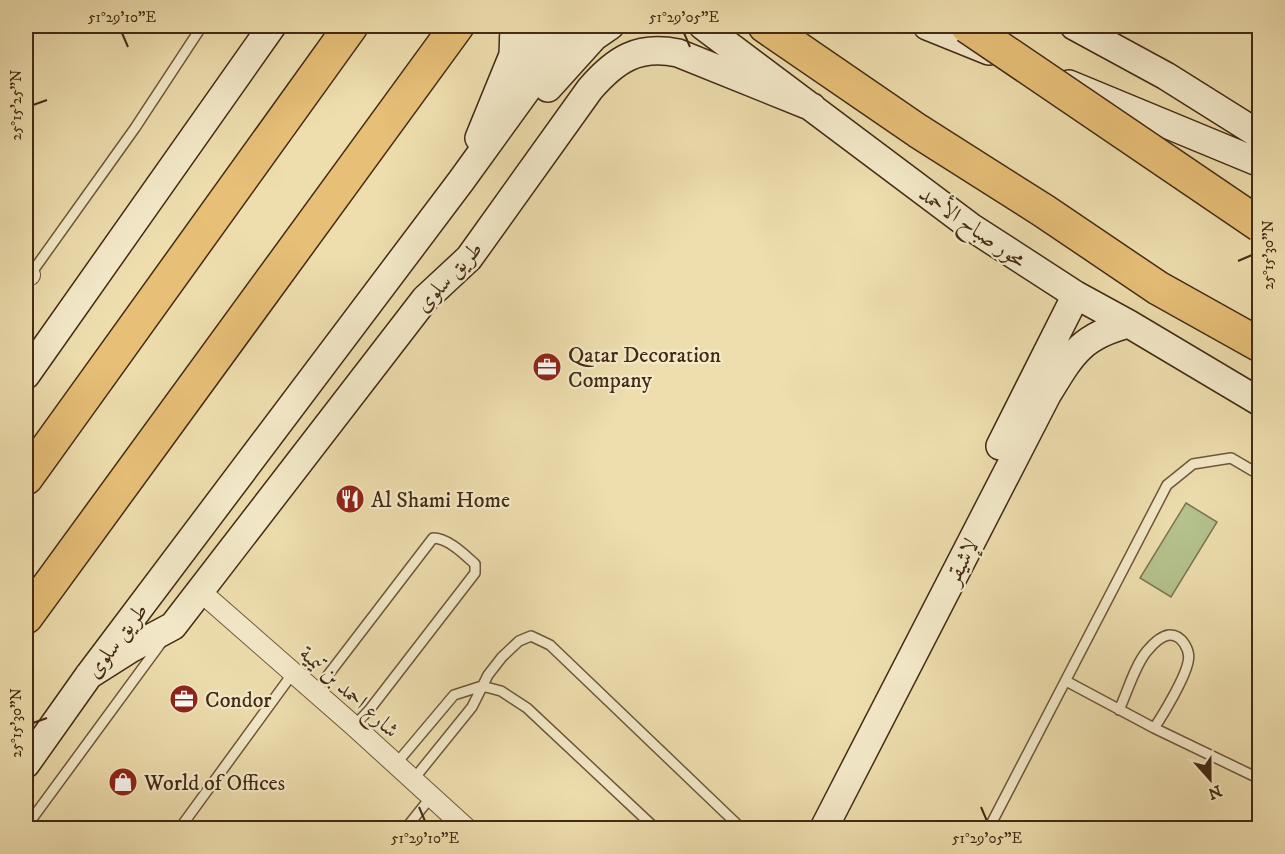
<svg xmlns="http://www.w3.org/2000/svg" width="1285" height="854" font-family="'IM FELL DW Pica',Amiri,serif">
  <rect width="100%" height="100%" fill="#eedeae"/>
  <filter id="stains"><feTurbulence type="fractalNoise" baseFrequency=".00333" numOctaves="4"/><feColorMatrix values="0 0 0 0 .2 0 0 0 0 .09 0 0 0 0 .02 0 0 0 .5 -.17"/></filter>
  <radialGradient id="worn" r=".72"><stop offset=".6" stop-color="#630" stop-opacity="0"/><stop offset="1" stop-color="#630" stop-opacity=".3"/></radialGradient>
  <path fill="#b4c28e" stroke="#7c7651" stroke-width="1.5" d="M1186 503 1217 522 1171 597 1140 578Z"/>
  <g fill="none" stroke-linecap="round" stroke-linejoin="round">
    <g stroke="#6e573a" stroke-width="12">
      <path id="lane" d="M30 275 135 128 202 26
        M1066 681 1154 728 1260 779
        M315 692 433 538C448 538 464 554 475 564V573L370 709 354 726
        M1119 710C1127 693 1135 665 1147 651 1152 645 1161 636 1169 635 1182 634 1191 651 1188 662 1185 678 1163 715 1154 728
        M395 765 454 695 482 686 501 691 527 708 655 828
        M413 780 472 707 488 675 502 657 519 641 531 636 550 645 741 828
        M26 827 161 643
        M180 828 293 673
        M406 828 431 797
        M989 828 1167 485 1193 464 1231 458 1260 475"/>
    </g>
    <g stroke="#6e573a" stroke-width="22">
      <path id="street" d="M26 272 30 275
        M200 591 354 726 466 828"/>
    </g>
    <g stroke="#432a14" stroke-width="30">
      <path id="secondary" d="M703 26 971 227 1076 295 1129 324 1260 402
        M927 26 989 51
        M1074 26 1166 76 1260 135
        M520 75 547 26
        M1069 84 1260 163
        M548 88 594 37 610 26
        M479 138 513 55 514 26
        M26 375 272 26
        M1000 446 1076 295
        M89 675 130 649 173 626 425 299 469 258 590 89C616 59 638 45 678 53L812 107
        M26 764 89 675 461 181 573 26
        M824 828 1047 395C1072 354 1081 336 1129 324"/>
    </g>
    <g stroke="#432a14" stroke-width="36">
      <path id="highway" d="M765 26 918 131 1044 211 1158 288 1260 345
        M26 478 351 26
        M26 617 457 26"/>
    </g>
    <use href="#lane" stroke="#f4eaca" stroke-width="9"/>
    <use href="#street" stroke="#f4eaca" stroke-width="20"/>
    <use href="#secondary" stroke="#f4eaca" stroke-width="27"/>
    <use href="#highway" stroke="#e7bf77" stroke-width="33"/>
    <g stroke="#432a14" stroke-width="36" stroke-linecap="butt">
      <path id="highway-bridge" d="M967 26 1260 225"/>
    </g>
    <use href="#highway-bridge" stroke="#e7bf77" stroke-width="33"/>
  </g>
  <path fill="none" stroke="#432a14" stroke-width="2" d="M122 33 128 47M684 33 690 47M33 105 47 100M1238 261 1252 255M33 723 47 718M419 807 425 821M981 807 987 821"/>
  <defs>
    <g id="office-disc" transform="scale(1.5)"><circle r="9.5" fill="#8f2418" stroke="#f4eaca"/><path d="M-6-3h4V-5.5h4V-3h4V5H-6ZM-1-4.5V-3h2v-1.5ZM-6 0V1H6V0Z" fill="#fff"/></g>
    <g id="restaurant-disc" transform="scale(1.5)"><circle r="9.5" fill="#8f2418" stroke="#f4eaca"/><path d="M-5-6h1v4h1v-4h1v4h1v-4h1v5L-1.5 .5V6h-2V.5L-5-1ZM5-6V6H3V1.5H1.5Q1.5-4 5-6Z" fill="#fff"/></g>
    <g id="shop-disc" transform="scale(1.5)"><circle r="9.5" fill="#8f2418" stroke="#f4eaca"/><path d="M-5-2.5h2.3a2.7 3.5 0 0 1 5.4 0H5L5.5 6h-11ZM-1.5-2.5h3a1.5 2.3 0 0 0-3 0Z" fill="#fff"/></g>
  </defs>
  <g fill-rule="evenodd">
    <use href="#office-disc" x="547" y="367"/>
    <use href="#restaurant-disc" x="350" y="499"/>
    <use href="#office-disc" x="184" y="699"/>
    <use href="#shop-disc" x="123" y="782"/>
  </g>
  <g text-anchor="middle" stroke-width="4.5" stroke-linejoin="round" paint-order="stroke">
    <g font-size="22" fill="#432a14" stroke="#f4eaca">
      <text transform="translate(973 226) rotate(35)" y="8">محور صباح الأحمد</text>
      <text transform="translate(448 276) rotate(-47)" y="8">طريق سلوى</text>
      <text transform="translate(961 561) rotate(-63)" y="8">لإشيقر</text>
      <text transform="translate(116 640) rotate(-53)" y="8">طريق سلوى</text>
      <text transform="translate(350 691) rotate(42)" y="8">شارع احمد بن تيمية</text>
    </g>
    <g font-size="22" fill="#432a14" stroke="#f4eaca" text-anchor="start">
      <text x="568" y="362">Qatar Decoration<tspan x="568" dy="25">Company</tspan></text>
      <text x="371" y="507">Al Shami Home</text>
      <text x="205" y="707">Condor</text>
      <text x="144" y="790">World of Offices</text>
    </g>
  </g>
  <rect width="1285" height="854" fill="none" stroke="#eedeae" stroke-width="66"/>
  <g transform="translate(1210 779) rotate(159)" stroke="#f4eaca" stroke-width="4.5" paint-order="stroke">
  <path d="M0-4.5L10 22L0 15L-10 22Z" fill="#432a14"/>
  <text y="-9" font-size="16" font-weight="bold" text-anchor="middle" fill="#432a14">N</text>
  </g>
  <rect x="33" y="33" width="1219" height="788" fill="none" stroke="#432a14" stroke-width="2"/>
  <g font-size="15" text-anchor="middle" fill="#432a14">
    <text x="122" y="22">51°29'10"E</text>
    <text x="684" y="22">51°29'05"E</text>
    <text transform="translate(16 105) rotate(-90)" y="5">25°15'25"N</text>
    <text transform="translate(1268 255) rotate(-90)" y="5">25°15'30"N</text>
    <text transform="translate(16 723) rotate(-90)" y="5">25°15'30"N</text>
    <text x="425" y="843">51°29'10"E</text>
    <text x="987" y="843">51°29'05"E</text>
  </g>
  <rect width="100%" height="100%" filter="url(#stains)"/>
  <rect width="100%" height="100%" fill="url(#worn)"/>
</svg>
